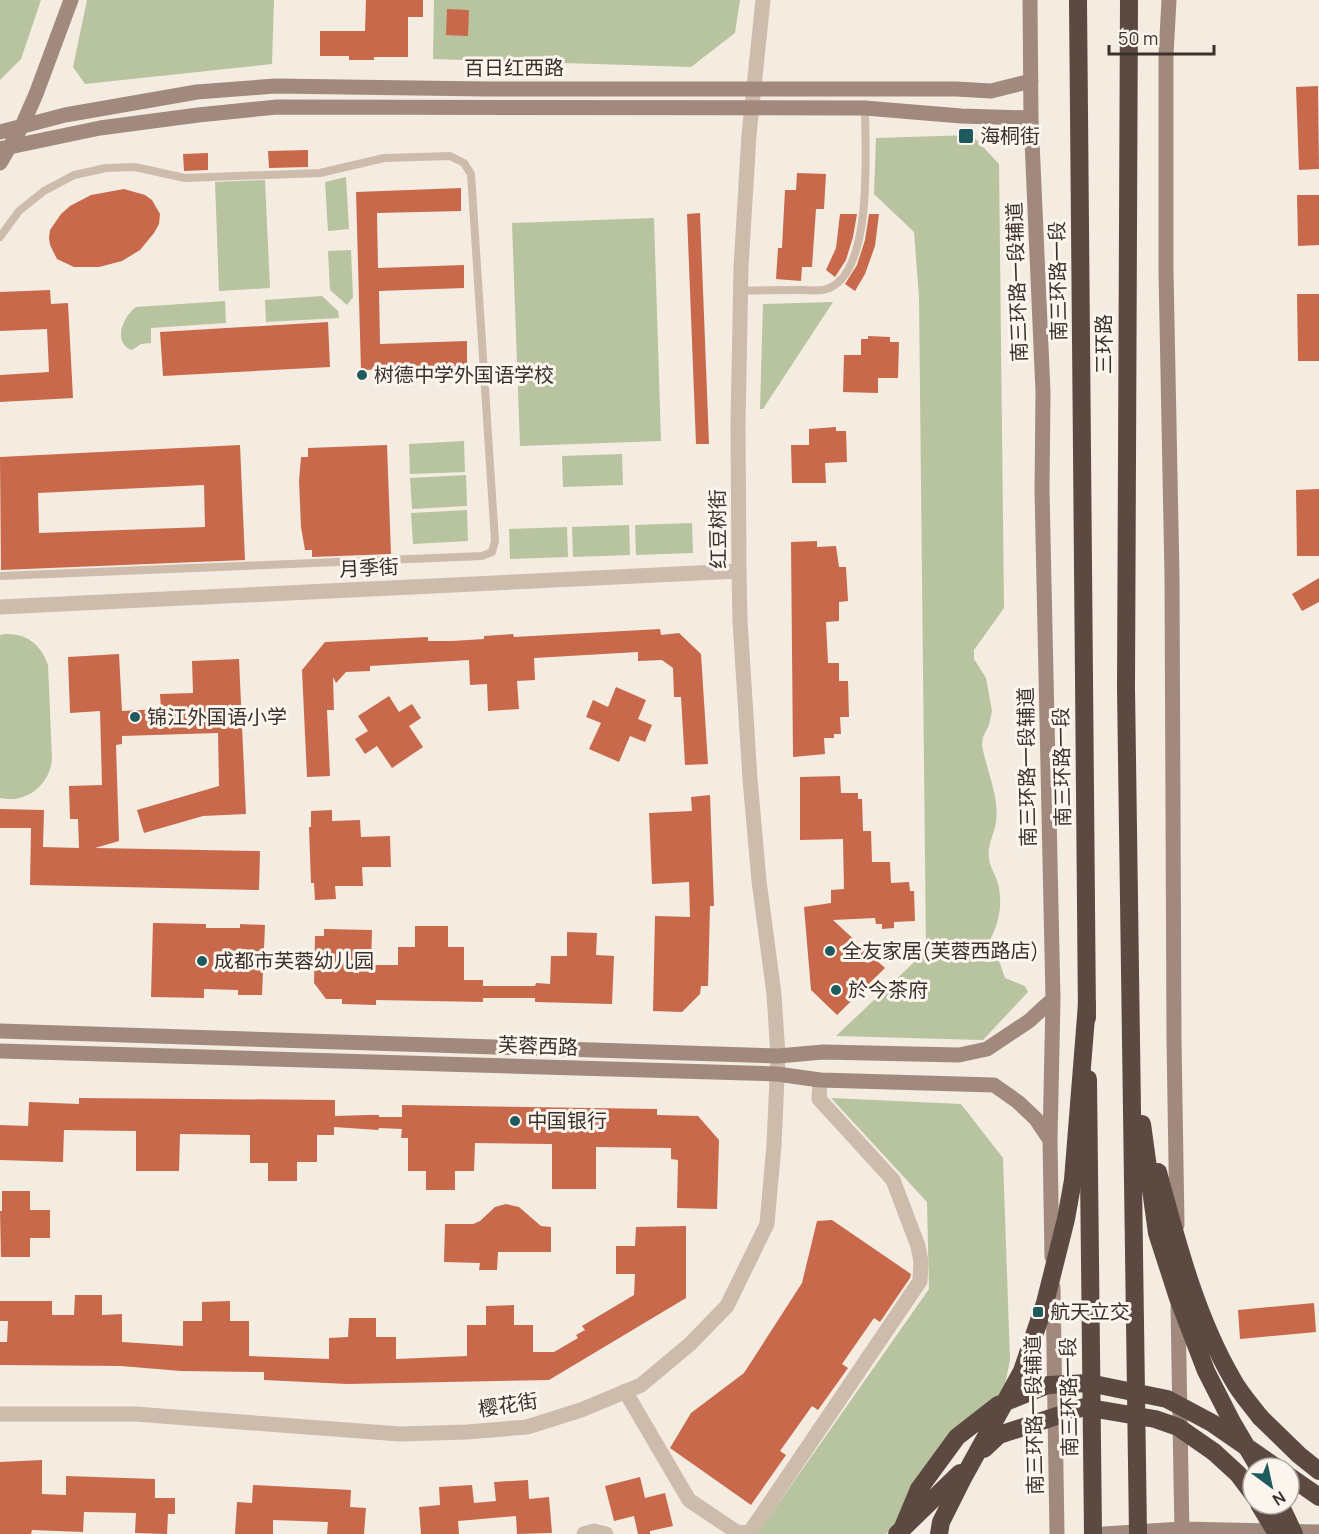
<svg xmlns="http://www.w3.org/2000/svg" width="1319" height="1534" font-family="Manrope,'Noto Sans SC',sans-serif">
  <rect width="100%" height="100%" fill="#f4ebe1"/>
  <path fill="#b8c4a0" d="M0 0H41L21 59 0 80Z
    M87 0H274L272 64 85 84 73 67Z
    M434 0H740L735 33 691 67 433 59Z
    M972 135 999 164 1004 608 974 650V659L986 678 992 711 989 725 983 737 982 745C986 769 1000 798 996 822 994 835 987 845 989 858 990 868 996 875 998 884 1003 903 999 922 991 938L1005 978 1025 986 1028 992 983 1040 836 1036 926 951 919 297 914 232 874 194 876 138Z
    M346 177 349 229 328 231 325 182Z
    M265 180 270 288 219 291 215 182Z
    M654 218 661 441 520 446 512 223Z
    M351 250 353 297 347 305 330 290 328 251Z
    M322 296 338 311 339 318 266 322 265 300Z
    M225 301 226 323 151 328V343L141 344 132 350C112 343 123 316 136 307Z
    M833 302 763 409H760L763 304Z
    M464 441 465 472 410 474 409 444Z
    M622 454 623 485 563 487 562 456Z
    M466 475 467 506 412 509 410 478Z
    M467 510 468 541 413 544 411 513Z
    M692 523 693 553 636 555 635 525Z
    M629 525 630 555 573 557 572 527Z
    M567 527 568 557 510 559 509 529Z
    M5 634C26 633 41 644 48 665L52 759C50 785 26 804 0 798V635Z
    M831 1098 961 1104 1003 1158 1010 1360 1003 1394 900 1521 886 1534H757L929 1289 927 1202Z"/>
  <path fill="#c8694b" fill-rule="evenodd" d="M366 0H423V17H408V57H374V60H349V56H320V31H365Z
    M447 9 469 10 468 36 446 35Z
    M1318 86 1319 169 1299 170 1296 87Z
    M308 150V167L269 168 268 151Z
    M208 153V170L184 171 183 154Z
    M797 173 826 174 824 209H816L812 267H802L801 281 776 279 778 248H782L785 190H796Z
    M461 188V211L377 213 378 268 464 265V288L379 291 380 344 467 341V367L361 370 356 192Z
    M124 189 145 195 152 200 160 214 159 224 154 233 140 250 122 261 99 267H74L57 259 50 245 49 238 50 230 61 214 70 206 91 195Z
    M1297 195H1319V245L1298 246Z
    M700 213 709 444H696L687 214Z
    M840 214H857L853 237 846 260 835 277 826 270 836 248Z
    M869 214H879L875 246 865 274 855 291 845 284 857 265 865 240Z
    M50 290 51 304 68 303 73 398 0 402V375L49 372 47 329 0 331V292Z
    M1297 294H1319V361H1298Z
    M328 322 330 367 163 376 160 332Z
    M868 336 890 337V342H899L898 378H878V393L843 392 844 355H861V339H868Z
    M836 427V431H846L847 462 825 463 826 483H792L791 445H809V429Z
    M240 445 245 560 1 570 0 457ZM204 485 205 527 39 533 38 493Z
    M387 445 391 554 312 557V550H305L301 527 299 481 301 457H308V448Z
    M1319 489V556H1297L1296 490Z
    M817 541V547L836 546 839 567H846L848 601 839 602V621L826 622 828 663H839V681H848L849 717H840L841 734H834V738H824L825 754 793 757 791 542Z
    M1319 578V602L1302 611 1292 594Z
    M660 629 661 635 679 633 701 654 708 764 685 765 681 697H674L673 668 662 660 638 661V652L534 658 535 680 517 681 519 709 488 711 487 684 470 685 469 660 370 666V671L346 672 336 683 333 677 334 710H327L330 776 307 777 302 670 325 642 428 637V641H452L484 639V636L513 634 514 637Z
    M119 654 122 711 161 709 160 694 193 693 192 661 239 659 246 814 203 816 144 833 137 810 219 786 218 733 122 736V744L116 745 119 841 95 848 260 851 259 890 30 885 31 828H0V809L44 810 43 847 79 848 78 819H70L69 786 102 785 100 711 70 713 68 657Z
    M616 687 646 700 638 719 652 725 645 742 630 736 619 762 589 749 601 723 586 717 593 700 608 707Z
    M389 696 399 712 412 704 421 718 409 726 423 747 392 768 377 746 365 754 355 739 368 731 358 716Z
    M840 776 841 793H858V799H862L863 831H871L872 862H890L891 883 909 882 910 891H914L915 921 894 922V928L882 929V924H876L875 918 833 920 885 968 837 1015 811 990 804 907 831 903V890L844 889 843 839 800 840V777Z
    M710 795 714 906H710L708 986H701L700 994 682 1012 653 1011 655 916 690 917 689 882 652 884 649 813 692 811 691 797Z
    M332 810V821L360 820 361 837 390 836 391 867H362L363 886H335L336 899 315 900 314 883H311L309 827H311V811Z
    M153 923 206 924V928H240V924L265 925 262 995H238V990L204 989V998L151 997Z
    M415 926H448V947H464V980H483V986H535L536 983 550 984 551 956H567V932L597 933 596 955 614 956 612 1004 535 1002V998H483V1002L376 1000V1005L342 1004V999H326L314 983 315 936H324V929L372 930 371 965H398V947H415Z
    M79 1098 335 1100V1116L368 1115H379V1117H402V1105L657 1109V1115L698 1116 719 1140 717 1209 677 1208 678 1160 671 1159V1148L596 1147V1189H552V1144L475 1143 474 1171H455V1190H426V1171H408V1138H401L402 1129 379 1128 378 1130 334 1127V1135H317V1162H297V1181H268V1163H250V1135L180 1134 179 1171H136V1131L64 1130 63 1162 0 1160V1125L28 1126 29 1102 79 1104Z
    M2 1191H30V1210H50V1238H30V1257H1L0 1211H2Z
    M506 1204 519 1207 541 1226 551 1227V1252H498L497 1270H479L480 1263 444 1262 445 1224H473L480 1221 495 1207Z
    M832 1220 911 1274 910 1278 880 1322 874 1318 842 1364 848 1368 818 1410 812 1406 780 1451 786 1455 751 1505 670 1448 691 1413 744 1373 802 1283 817 1221Z
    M686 1226V1298L549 1380 347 1384 264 1380V1372L181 1371 121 1366 0 1365V1342H7L8 1321H0V1301H52V1315H74L75 1295H102V1315L122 1314V1342L183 1346V1321H202V1302L230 1301V1321H249V1356L329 1359V1338L348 1337 349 1318H376V1337H396V1359L467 1356V1325H486V1306L514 1305V1325H533V1352H554L578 1338 576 1335 585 1330 582 1326 634 1295 635 1274H616V1246H635L636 1227Z
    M1314 1303 1316 1332 1240 1339 1238 1310Z
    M42 1460V1494L66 1495V1476L155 1479V1498H175V1514H168L167 1534 135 1533 136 1513 84 1512 83 1532 32 1530 31 1534H0V1462Z
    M640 1477 645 1498 665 1493 673 1526 650 1531V1534H638L634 1516 614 1521 605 1486Z
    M528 1480 529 1499 549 1497 552 1533 517 1534 516 1516 458 1521 459 1534H421L419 1507 440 1505 439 1487 472 1485 474 1503 496 1501 494 1482Z
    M253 1485 351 1490 350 1507 366 1508 364 1534H327L328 1522 273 1520V1534H235L237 1502 252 1503Z"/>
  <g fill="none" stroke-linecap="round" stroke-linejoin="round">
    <path stroke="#cdbbac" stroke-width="8" d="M0 237 19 211 44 191 74 175 106 168 135 167 185 178 320 173 384 158 450 156 464 163 471 174 495 541 492 552 482 556 0 576
      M741 291C760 290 780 290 800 290 808 290 816 291 823 290 875 280 865 147 865 108"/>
    <path stroke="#cdbbac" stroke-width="15" d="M0 607 739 571
      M625 1391 689 1500 738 1533 750 1532 920 1281 921 1262 918 1246 893 1180 819 1099 820 1080
      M0 1414H135L400 1434 467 1432 527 1427 581 1410 641 1385 690 1344 727 1306 767 1224 774 1145 778 1056 774 994 759 881 750 779 740 621 739 571 738 424 741 267 749 135 763 0
      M584 1534 594 1531 606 1534"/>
    <path stroke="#a18a7d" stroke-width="15" d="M1030 0 1031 118 1043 392 1042 490 1053 999 1050 1141 1052 1257
      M1169 0 1166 55V271L1172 576 1174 1039 1177 1225
      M0 132 65 115 197 92 275 86 486 89H956L991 91 1031 81
      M0 149 100 128 198 115 277 107 865 108 961 116 1031 118
      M0 163 22 126 36 94 71 0
      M0 1031 778 1056 823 1052 959 1055 987 1049 1029 1021 1053 999
      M0 1051 777 1074 820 1080 994 1085 1018 1102 1036 1119 1050 1140
      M1053 1287 1057 1534
      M1178 1306 1182 1534
      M1104 1534 1182 1529 1319 1532"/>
    <path stroke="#5c4a42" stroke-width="18" d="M1078 0 1087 1018
      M1126 688 1129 0
      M1088 1079 1093 1534
      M1260 1417 1299 1455 1319 1471
      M1214 1452 1238 1474 1253 1494
      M1289 1476 1319 1497
      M901 1532 919 1489"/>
    <path stroke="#5c4a42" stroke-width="18" d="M1126 688 1138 1534
      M1142 1124 1157 1233 1178 1298 1206 1371 1232 1422 1259 1468
      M1158 1172C1177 1242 1196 1317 1233 1380 1240 1393 1251 1405 1260 1417
      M984 1449 999 1435 1084 1407 1155 1419 1178 1427 1214 1452
      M919 1489 957 1437 998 1405 1048 1385 1089 1383 1167 1399 1212 1423 1277 1468
      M1259 1504 1277 1534
      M1280 1504 1294 1534
      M897 1534 960 1473
      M939 1534 941 1522 962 1480 1022 1371 1045 1303 1066 1219 1073 1180 1087 1004"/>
  </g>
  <g fill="#1f5a5e" stroke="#fbf5ee" stroke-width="2">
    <rect x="958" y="128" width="16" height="16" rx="3"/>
    <circle cx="362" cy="375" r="6"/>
    <circle cx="135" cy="717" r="6"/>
    <circle cx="830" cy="951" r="6"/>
    <circle cx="202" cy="961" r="6"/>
    <circle cx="836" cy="990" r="6"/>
    <circle cx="515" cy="1121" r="6"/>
    <rect x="1032" y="1306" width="12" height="12" rx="3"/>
  </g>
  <g text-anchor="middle" stroke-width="6" stroke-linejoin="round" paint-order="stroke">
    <g font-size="20" fill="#3b302b" stroke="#fbf5ee">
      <text x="514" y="75">百日红西路</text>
      <text transform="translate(1058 281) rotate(-91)" y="7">南三环路一段</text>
      <text transform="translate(1017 282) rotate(-92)" y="7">南三环路一段辅道</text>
      <text transform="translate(1104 344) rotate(-90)" y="7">三环路</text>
      <text transform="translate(718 529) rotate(-91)" y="7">红豆树街</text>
      <text transform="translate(369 568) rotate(-3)" y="7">月季街</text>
      <text transform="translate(1027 767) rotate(-91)" y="7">南三环路一段辅道</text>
      <text transform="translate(1062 767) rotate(-91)" y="7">南三环路一段</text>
      <text transform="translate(538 1046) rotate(2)" y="7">芙蓉西路</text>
      <text transform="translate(1069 1397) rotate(-91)" y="7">南三环路一段</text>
      <text transform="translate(508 1405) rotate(-9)" y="7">樱花街</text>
      <text transform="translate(1034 1415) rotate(-91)" y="7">南三环路一段辅道</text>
    </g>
    <g font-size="20" fill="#3b302b" stroke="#fbf5ee" text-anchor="start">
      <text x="980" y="143">海桐街</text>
      <text x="374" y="382">树德中学外国语学校</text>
      <text x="147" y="724">锦江外国语小学</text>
      <text x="842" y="958">全友家居(芙蓉西路店)</text>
      <text x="214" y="968">成都市芙蓉幼儿园</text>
      <text x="848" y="997">於今茶府</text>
      <text x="527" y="1128">中国银行</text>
      <text x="1050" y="1319">航天立交</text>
    </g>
  </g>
  <g transform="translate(1271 1486) rotate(147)"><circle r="28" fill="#fbf5ee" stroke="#aea6a0" stroke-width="1.5"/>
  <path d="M0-4.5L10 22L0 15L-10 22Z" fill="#1f5a5e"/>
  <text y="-9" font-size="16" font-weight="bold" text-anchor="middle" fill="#3b302b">N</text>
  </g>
  <path d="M1109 45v9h105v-9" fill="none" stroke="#3b302b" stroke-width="3"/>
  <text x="1118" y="45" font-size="18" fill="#3b302b" stroke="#fbf5ee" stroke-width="4.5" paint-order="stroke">50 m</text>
</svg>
